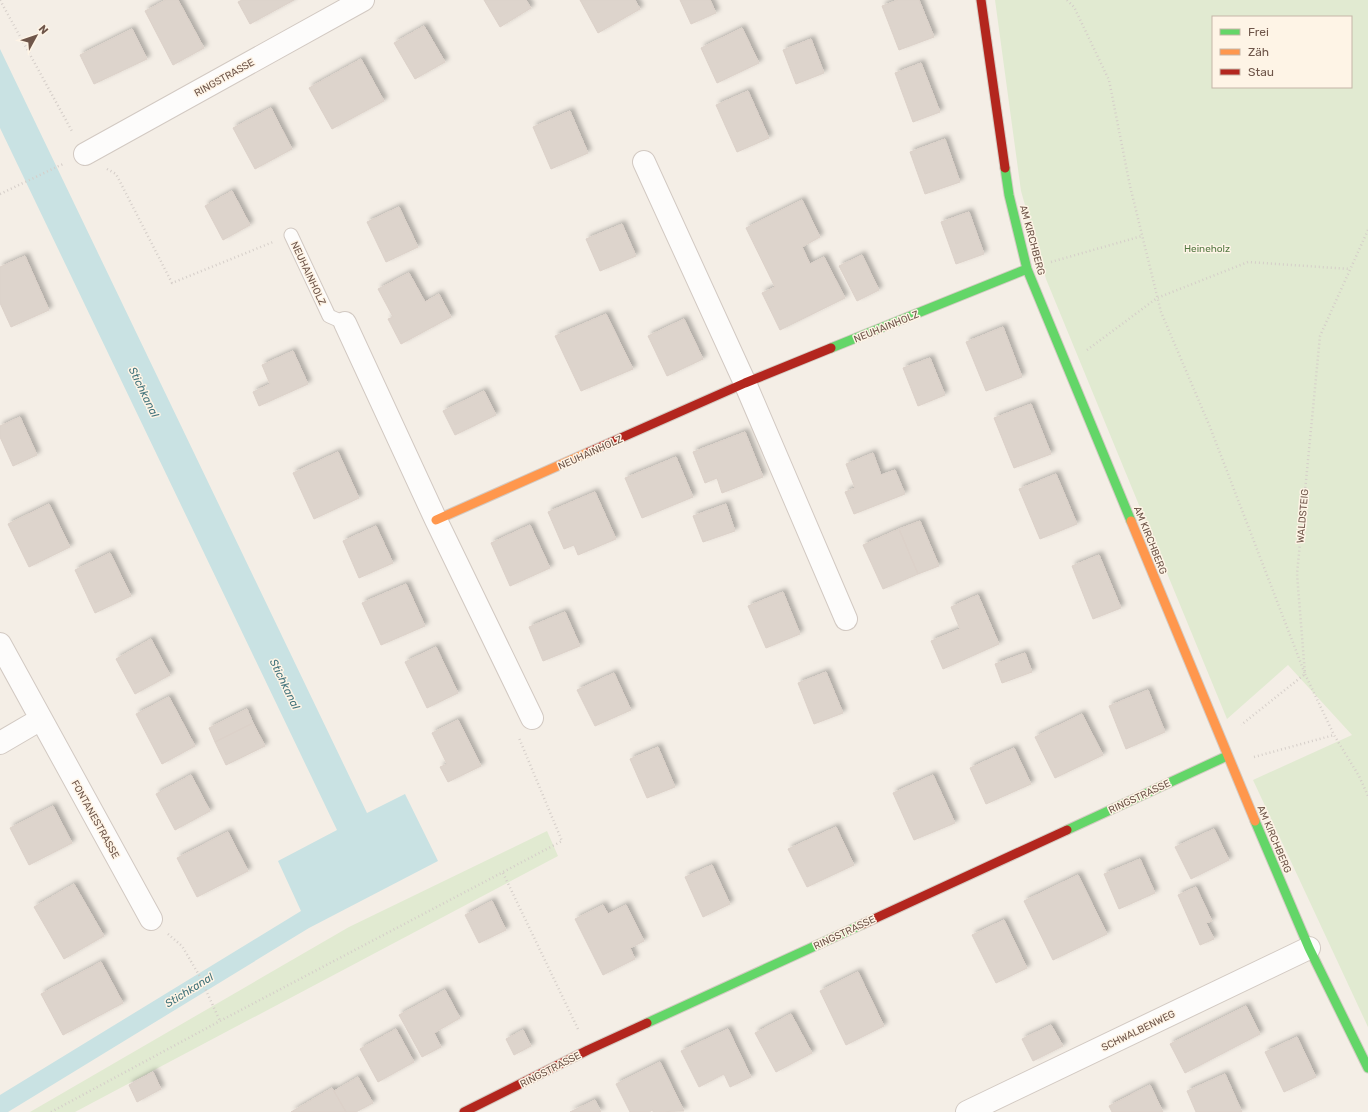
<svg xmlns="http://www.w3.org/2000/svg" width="1368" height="1112" font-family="Rubik,sans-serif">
  <defs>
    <filter id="shadow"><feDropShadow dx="3.5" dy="-3.5" stdDeviation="2" flood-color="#0004"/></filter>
  </defs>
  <rect width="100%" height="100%" fill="#f4eee6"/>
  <path fill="#e1ead1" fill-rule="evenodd" d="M995 0H1368V1027L1253 780 1352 735 1288 665 1227 719 1046 279 1021 191ZM1213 17H1351V87H1213Z
    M547 831 558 856 75 1112H30L349 927Z"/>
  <path fill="#c9e2e3" d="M0 49 367 813 405 794 438 861 309 928 8 1112H0V1095L301 911 278 861 337 830 0 128Z"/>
  <path fill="#ddd4cc" stroke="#dcd1c9" filter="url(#shadow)" d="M166 0H178L204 48 173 65 145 11Z
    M242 0H294L250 24 238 2Z
    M484 0H526L531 8 500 27Z
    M580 0H635L640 9 598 33Z
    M680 0H710L716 13 691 24Z
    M898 0H919L934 37 899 50 882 6Z
    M424 26 445 62 415 79 394 43Z
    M742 28 759 63 717 83 701 48Z
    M132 29 147 59 94 84 80 55Z
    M811 39 824 73 796 84 783 50Z
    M361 59 384 101 332 129 309 88Z
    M921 63 940 112 913 122 895 73Z
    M748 91 769 138 737 152 716 105Z
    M271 108 292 149 255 169 233 128Z
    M570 111 588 153 551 169 533 127Z
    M945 139 960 182 925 194 910 152Z
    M232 191 250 225 223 240 205 206Z
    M802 200 820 237 802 247 810 264 824 257 845 298 780 330 762 293 775 287 746 228Z
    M399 207 418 247 386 262 367 222Z
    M969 212 984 254 956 264 941 222Z
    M622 224 636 256 600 271 586 239Z
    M862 255 879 290 857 301 839 266Z
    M25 256 49 310 11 327 0 303V267Z
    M409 273 425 302 439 294 451 317 401 344 388 319 393 317 378 289Z
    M606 314 633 369 581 391 555 336Z
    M684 319 703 359 667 376 648 336Z
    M1003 327 1022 377 986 391 966 342Z
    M293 351 308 384 259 406 253 392 270 384 262 365Z
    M930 358 945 395 918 406 903 368Z
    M484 391 496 415 455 435 443 411Z
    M1031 404 1051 454 1014 468 994 418Z
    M20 417 37 455 13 466 0 437V426Z
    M745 432 763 477 722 493 717 478 705 483 693 452Z
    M338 452 359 498 314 519 293 473Z
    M873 453 881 475 895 470 905 494 854 514 845 492 855 488 846 464Z
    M676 457 693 497 642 518 625 478Z
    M1056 474 1077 524 1040 539 1019 489Z
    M595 492 616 539 578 555 574 545 564 549 548 512Z
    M49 504 70 547 29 567 8 524Z
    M726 504 735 531 703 542 693 516Z
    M920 521 939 566 918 574 899 529Z
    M530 525 550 568 510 586 491 543Z
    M376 526 393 563 359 578 343 541Z
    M899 529 918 574 883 589 863 545Z
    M110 553 131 596 95 613 75 570Z
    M1099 555 1121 608 1093 619 1072 566Z
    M406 584 425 626 381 645 362 603Z
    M783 592 800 634 766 648 748 606Z
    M978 595 999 644 943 669 931 641 960 629 951 607Z
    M565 612 580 646 543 661 529 627Z
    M151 639 170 675 135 694 116 659Z
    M436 647 458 693 427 708 405 662Z
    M1025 653 1032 672 1002 683 995 664Z
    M826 672 843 713 814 724 798 683Z
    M614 673 631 710 595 726 577 690Z
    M1148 690 1165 732 1126 749 1109 706Z
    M169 697 195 746 162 764 136 714Z
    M247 709 253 723 215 742 209 728Z
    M1082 714 1103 755 1055 778 1035 737Z
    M458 720 481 766 448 782 440 767 447 764 432 733Z
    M253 723 265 746 226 765 215 742Z
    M658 747 675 787 647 798 630 759Z
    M1014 748 1031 784 986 804 970 768Z
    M191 775 210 811 175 830 156 794Z
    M933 775 955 823 914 840 893 793Z
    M53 806 72 843 29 865 10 828Z
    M836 827 854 865 807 887 788 849Z
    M1214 829 1229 860 1191 879 1175 847Z
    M228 832 248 871 197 897 177 858Z
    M1140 859 1155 893 1119 909 1104 874Z
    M712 865 730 904 703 917 685 877Z
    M1078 875 1107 934 1053 960 1024 901Z
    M74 884 104 936 64 959 34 907Z
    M1196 887 1212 921 1206 923 1214 939 1200 945 1178 895Z
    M492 901 506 930 479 943 465 915Z
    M603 905 608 914 626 905 644 941 630 948 635 959 603 975 575 919Z
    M1004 920 1027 968 996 983 972 935Z
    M101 962 123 1003 63 1035 41 994Z
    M858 972 884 1026 846 1045 820 991Z
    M445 990 460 1018 434 1033 441 1047 422 1057 399 1015Z
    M1246 1006 1260 1034 1185 1073 1170 1044Z
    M791 1014 812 1053 776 1072 755 1033Z
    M1051 1025 1063 1046 1033 1061 1022 1039Z
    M396 1029 414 1062 378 1082 360 1049Z
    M728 1029 751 1077 730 1087 724 1074 699 1087 681 1051Z
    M523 1030 531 1046 514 1055 506 1039Z
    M1297 1037 1316 1077 1284 1092 1265 1052Z
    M660 1062 684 1111 653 1112V1110L649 1112H630L616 1084Z
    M153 1072 161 1089 137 1102 129 1085Z
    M1225 1074 1242 1112H1196L1187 1091Z
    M358 1077 373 1103 356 1112H346L334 1091Z
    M1150 1085 1163 1112H1112L1109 1106Z
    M332 1088 346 1112H291Z
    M595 1100 601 1112H570Z"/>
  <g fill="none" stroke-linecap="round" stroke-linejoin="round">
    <g stroke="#d2c9c2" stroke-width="15">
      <path id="lane" d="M291 235 329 316 345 323"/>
    </g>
    <g stroke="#d2c9c2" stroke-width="24">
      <path id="street" d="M85 154 363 0
        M644 162 745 383 846 619
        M345 323 436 520 532 718
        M0 644 151 919
        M0 743 41 719
        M967 1112 1309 948"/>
    </g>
    <g stroke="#d4cbc3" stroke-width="11">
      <path id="fast" d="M1005 168 1009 195 1027 269 1131 521
        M831 348 1027 269
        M1255 821 1309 948 1368 1068
        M1067 830 1227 756
        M647 1023 863 924"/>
    </g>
    <g stroke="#d4cbc3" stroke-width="11">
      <path id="slow" d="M436 520 589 452
        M1131 521 1255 821"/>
    </g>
    <g stroke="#d4cbc3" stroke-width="11">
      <path id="jam" d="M981 0 1005 168
        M589 452 745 383 831 348
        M863 924 1067 830
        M464 1112 588 1050 647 1023"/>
    </g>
    <path stroke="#d5cec9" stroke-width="2.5" stroke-dasharray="1 3" stroke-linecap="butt" d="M0 0 73 133
      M1067 0 1074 7 1109 80 1130 186 1161 312 1210 427 1305 674 1241 725
      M107 169 116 174 172 283 273 242
      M0 194 63 164
      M1368 230 1320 336 1297 574 1305 674 1334 735 1359 776 1368 796
      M1051 262 1142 236
      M1087 350 1157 298 1248 262 1350 269
      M1254 757 1334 735
      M503 873 578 1029
      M168 934 182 946 199 975 220 1021
      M51 1112 220 1021 562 841 519 738"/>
    <use href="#lane" stroke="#fdfcfb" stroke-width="13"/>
    <use href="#street" stroke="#fdfcfb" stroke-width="22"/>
    <use href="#fast" stroke="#63d668" stroke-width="9"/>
    <use href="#slow" stroke="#ff974d" stroke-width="9"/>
    <use href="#jam" stroke="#b3261e" stroke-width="9"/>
  </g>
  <g text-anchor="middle" stroke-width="3" stroke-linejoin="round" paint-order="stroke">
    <g font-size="10" fill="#6f564a" stroke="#fef4e6">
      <text transform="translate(224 77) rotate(-29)" y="4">RINGSTRASSE</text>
      <text transform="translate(1033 240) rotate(75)" y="4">AM KIRCHBERG</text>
      <text transform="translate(309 273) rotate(65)" y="4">NEUHAINHOLZ</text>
      <text transform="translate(886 326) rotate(-22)" y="4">NEUHAINHOLZ</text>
      <text transform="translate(590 452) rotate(-24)" y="4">NEUHAINHOLZ</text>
      <text transform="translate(1302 516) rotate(-85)" y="4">WALDSTEIG</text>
      <text transform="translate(1151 540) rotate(68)" y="4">AM KIRCHBERG</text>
      <text transform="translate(1139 796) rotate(-25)" y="4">RINGSTRASSE</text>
      <text transform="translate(96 819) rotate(61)" y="4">FONTANESTRASSE</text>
      <text transform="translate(1275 839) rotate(67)" y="4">AM KIRCHBERG</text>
      <text transform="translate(844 932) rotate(-25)" y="4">RINGSTRASSE</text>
      <text transform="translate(1138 1030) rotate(-26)" y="4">SCHWALBENWEG</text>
      <text transform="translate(550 1069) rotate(-27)" y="4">RINGSTRASSE</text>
    </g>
    <g font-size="10" fill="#567a45" stroke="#fef4e6">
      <text x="1207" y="252">Heineholz</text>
    </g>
    <g font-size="11" font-style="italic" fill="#42737b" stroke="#fef4e6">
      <text transform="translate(144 392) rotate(64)" y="4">Stichkanal</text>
      <text transform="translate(285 684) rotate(64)" y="4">Stichkanal</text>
      <text transform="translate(189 990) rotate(-32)" y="4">Stichkanal</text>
    </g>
  </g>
  <rect x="1212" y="16" width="140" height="72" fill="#fef4e6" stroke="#c5b5a8"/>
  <rect x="1220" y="29" width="20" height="6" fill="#63d668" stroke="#c5b5a8"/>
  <text x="1248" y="36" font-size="12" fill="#6f564a">Frei</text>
  <rect x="1220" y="49" width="20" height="6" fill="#ff974d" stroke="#c5b5a8"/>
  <text x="1248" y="56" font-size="12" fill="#6f564a">Zäh</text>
  <rect x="1220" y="69" width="20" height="6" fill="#b3261e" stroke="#c5b5a8"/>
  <text x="1248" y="76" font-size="12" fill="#6f564a">Stau</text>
  <g transform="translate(36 36) rotate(50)" stroke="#fef4e6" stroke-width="3" paint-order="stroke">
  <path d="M0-3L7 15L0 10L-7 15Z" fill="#6f564a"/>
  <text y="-6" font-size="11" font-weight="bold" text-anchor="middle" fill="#6f564a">N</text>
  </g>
</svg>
